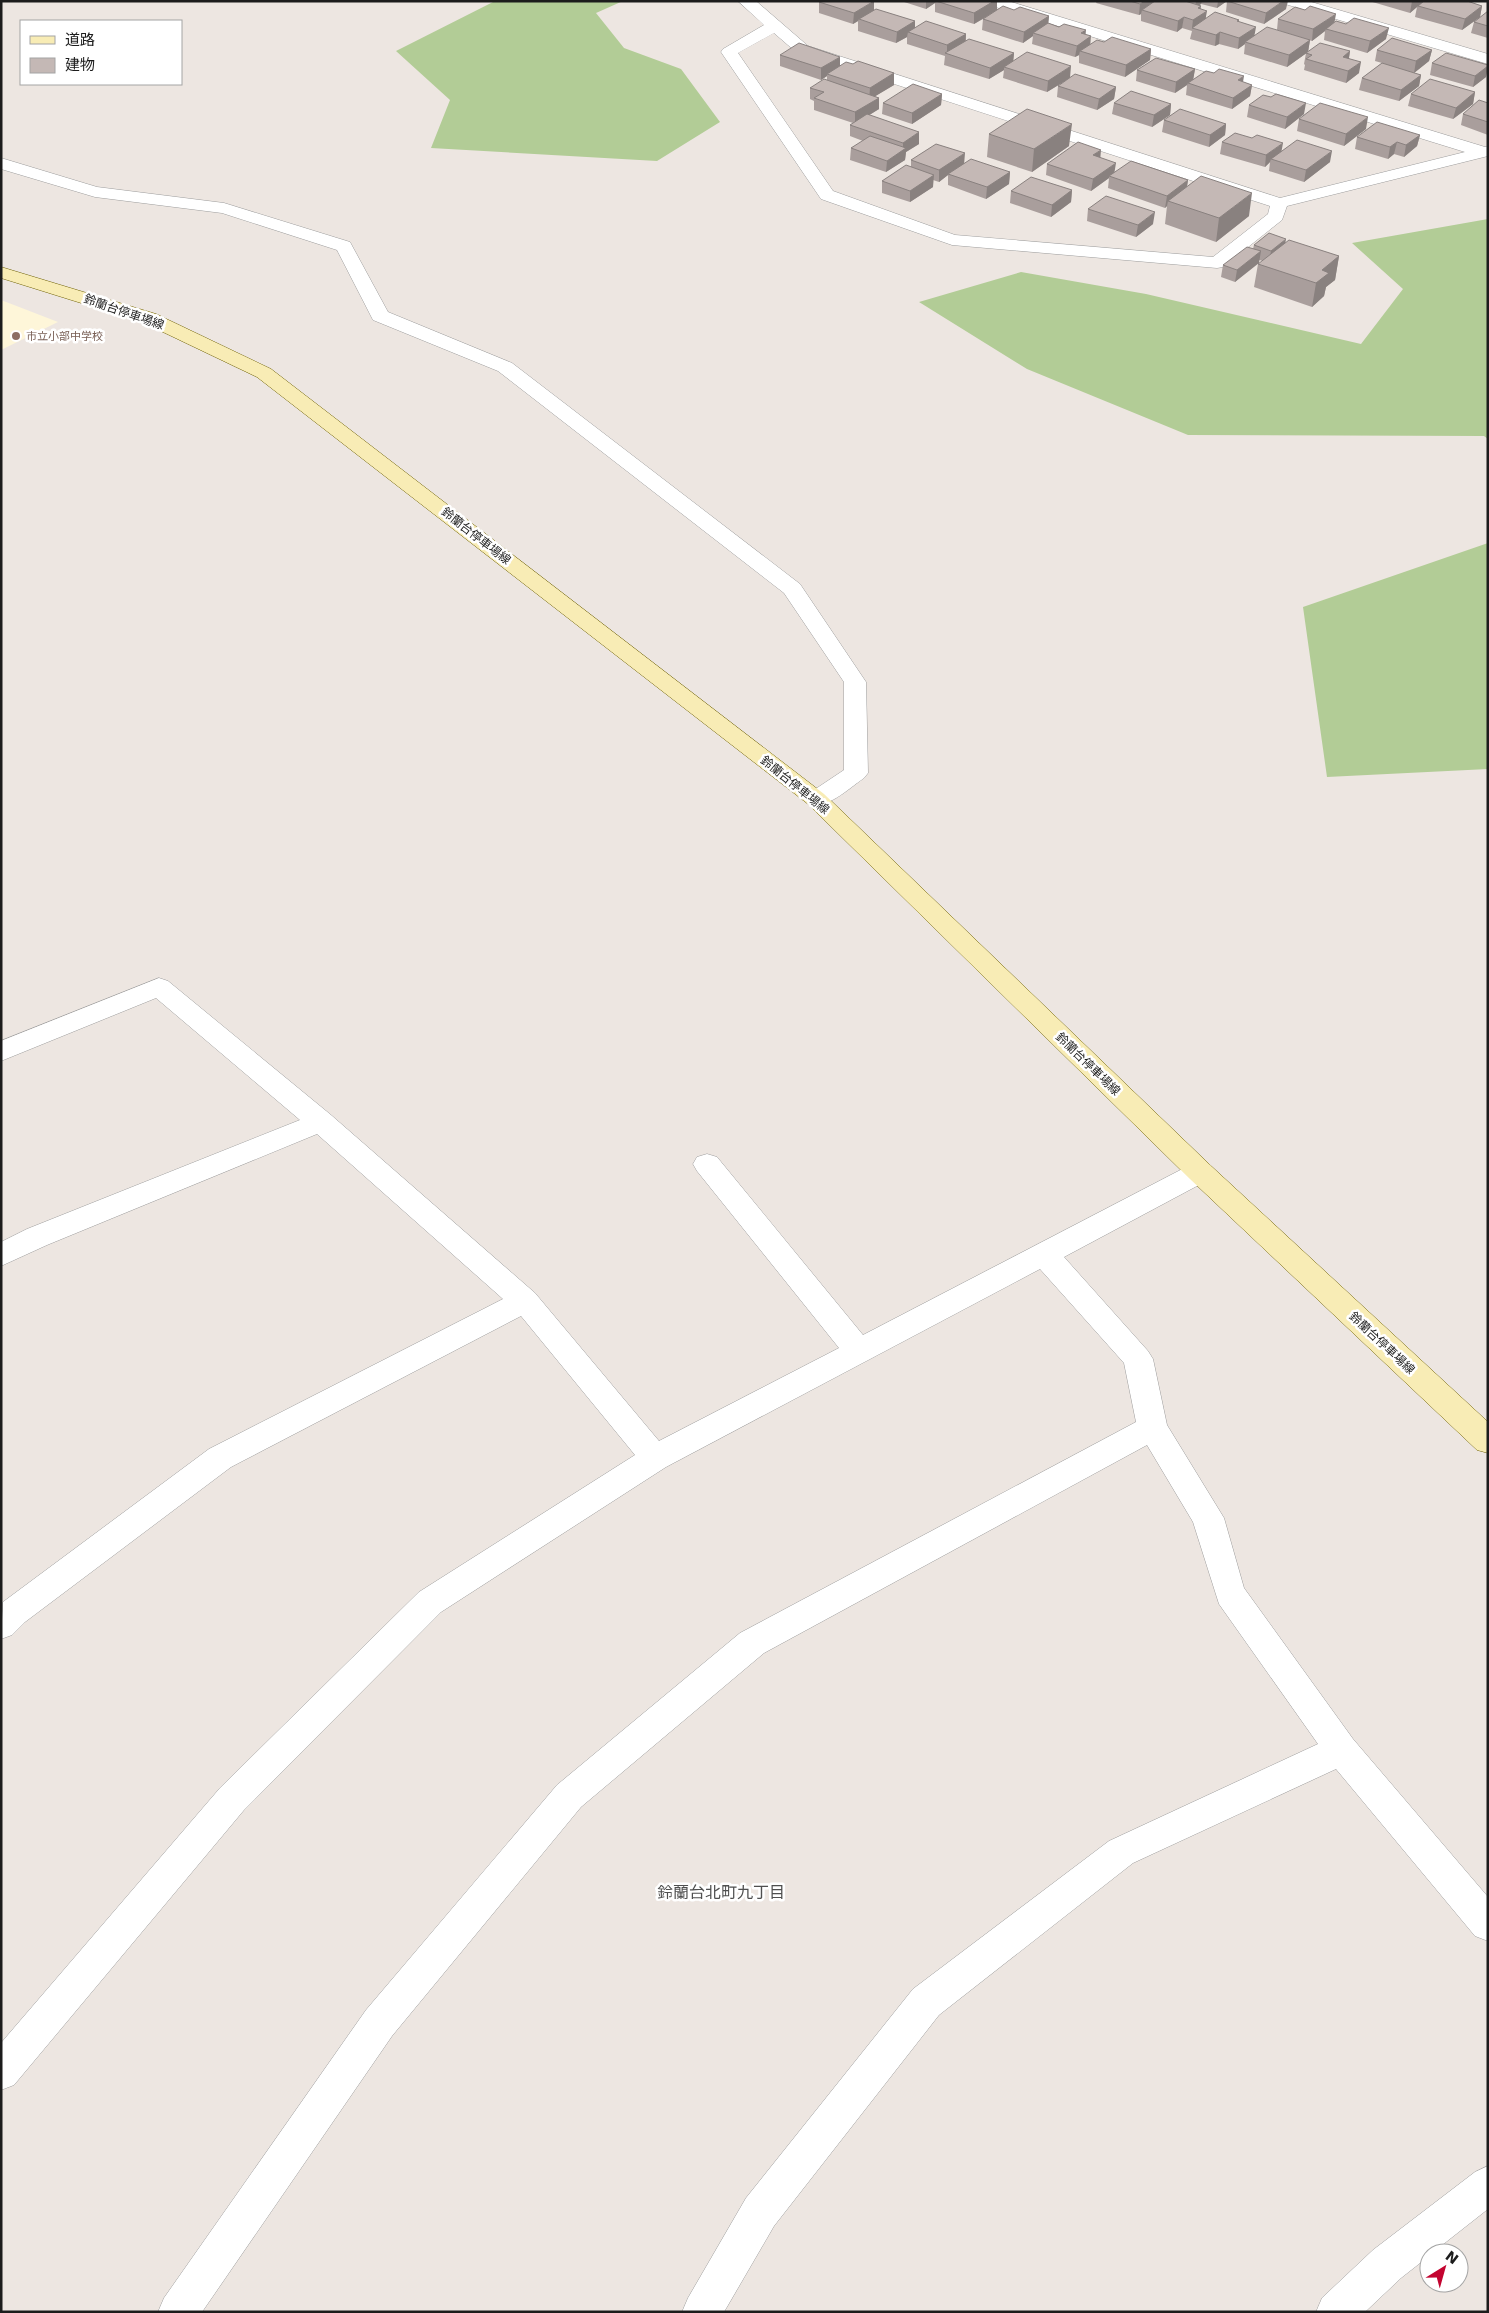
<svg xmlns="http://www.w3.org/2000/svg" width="1489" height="2313" font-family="'DejaVu Sans','Noto Sans JP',sans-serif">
  <rect width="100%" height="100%" fill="#ede6e1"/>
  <path fill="#fef6d9" d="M1 300 58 322 1 350Z"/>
  <path fill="#b2cc96" d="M495 1H623L596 13 624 48 681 69 720 122 657 161 431 148 450 100 396 51Z
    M1488 219V439L1484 436 1188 435 1027 369 919 302 1021 272 1146 294 1361 344 1403 289 1352 243Z
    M1488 543V769L1327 777 1303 607Z"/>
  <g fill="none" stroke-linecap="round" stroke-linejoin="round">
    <g stroke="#9d9d9d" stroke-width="1">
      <path id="minor" d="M738 1H756L808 46 1280 198 1465 152 986 4 983 1H1008L1485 147 1488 146V156L1287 206 1282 220 1223 267 1217 268 952 245 821 199 721 52 723 49 764 25ZM774 33 796 52 1270 206 1268 214 1213 257 955 235 833 191 738 53Z
        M1282 1H1308L1488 54V64L1285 4Z
        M1 158 97 187 224 203 350 242 388 312 512 363 800 584 866 682 868 773 864 778C848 789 827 810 808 804L804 799 808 794 844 770V682L784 593 498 371 373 320 337 250 222 213 95 197 1 169Z
        M159 978 168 981 331 1115 535 1293 659 1441 839 1348 697 1171 693 1164 697 1157 707 1154 717 1157 863 1335 1190 1165 1200 1162 1210 1165 1214 1172 1210 1179 1064 1257 1148 1351 1153 1359 1167 1425 1224 1518 1244 1588 1353 1739 1488 1897V1941L1475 1936 1336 1769 1133 1863 939 2015 774 2226 724 2312H682L688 2298 746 2198 913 1989 1109 1841 1318 1744 1219 1604 1193 1522 1147 1445 764 1653 581 1807 392 2036 202 2312H158L164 2298 366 2010 557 1785 740 1633 1136 1422 1124 1363 1040 1269 666 1467 441 1612 244 1810 14 2085 1 2090V2043L220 1788 419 1592 635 1455 521 1316 231 1467 25 1622 12 1635 1 1639 3 1602 209 1449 503 1299 317 1134 47 1245 1 1266V1242L27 1229 300 1120 156 998 1 1061V1041Z
        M1488 2166V2209L1432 2253H1429V2256L1401 2278 1365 2312H1316L1322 2298 1373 2250 1475 2172Z"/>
    </g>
    <g stroke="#6f6207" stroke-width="1">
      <path id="secondary" d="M1 267 156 314 271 369 824 794 1210 1165 1488 1422V1453L1477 1450 1190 1179 808 804 257 377 142 322 1 278Z"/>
    </g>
    <use href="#minor" fill="#fff" fill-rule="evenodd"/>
    <use href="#secondary" fill="#f8ecb5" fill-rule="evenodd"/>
  </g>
  <path fill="#a99e9c" d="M901 1H997V10H1014L1049 16 1048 23 1086 35 1090 44 1104 42 1151 49 1150 60 1125 77 1079 63V55L1075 57 1032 44 1033 36 1023 43 982 30 983 19 974 24 935 12V3L926 9Z
    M1097 1H1227L1217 8 1201 4 1199 5 1206 18 1239 20V22L1255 36 1310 40 1308 52 1287 67 1244 54 1245 44 1238 49 1219 44 1215 46 1190 39 1192 31 1182 28 1177 32 1141 21V14L1139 15 1096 3Z
    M1227 1 1286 9 1264 24 1226 12Z
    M1369 1H1467L1482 6 1480 17 1462 30 1415 17 1417 7 1410 13Z
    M819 2 874 10 915 21V28L966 34V40L1014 53 1013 61 1070 78 1047 92 1003 78 1004 70 989 79 944 65 945 56 907 44V37L896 43 858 31V21L853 24 819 13Z
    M1488 11V38L1471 33 1474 22Z
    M1278 19 1334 22 1386 39 1367 53 1324 40 1325 31 1312 41 1277 30Z
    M1377 50H1432L1429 61 1414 73 1421 75 1419 86 1399 101 1359 90 1362 78 1382 63 1375 61Z
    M1350 51 1349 58 1359 73 1346 83 1304 70 1305 65 1304 64 1306 53Z
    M780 55 840 66 853 64 894 73V85L875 96 879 98V109L869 115 919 144 906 152 905 160 886 172 850 160 851 148 863 141 850 136V125L853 123 814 110V101L810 99V88L827 80V76L821 80 780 66Z
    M1432 63 1488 65V69L1486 77 1473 87 1430 75Z
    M1195 69 1193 79 1243 82 1252 85 1250 96 1232 109 1186 95 1187 85 1175 93 1136 81 1137 70Z
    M1058 86 1116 87 1114 99 1097 110 1057 97Z
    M1475 92 1473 104 1453 119 1408 106 1411 94Z
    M942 94 941 105 912 124 882 114 883 103Z
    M1114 103 1171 104 1170 115 1152 127 1112 114Z
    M1488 103V135L1461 125 1463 114Z
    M1249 105 1304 114 1285 129 1247 117Z
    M1299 119 1366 129 1344 146 1297 131Z
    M1164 120 1226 124 1225 135 1209 147 1162 132Z
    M989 134 1069 146 1032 172 987 157Z
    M1420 135 1417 146 1404 157 1394 154 1388 159 1355 149 1357 137Z
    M1222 142 1281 151 1330 162 1304 182 1269 171 1270 162 1265 167 1220 154Z
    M1100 158 1115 173 1188 180 1187 187 1249 216 1216 242 1165 224 1167 206 1165 208 1108 188 1109 178 1091 191 1046 175 1047 164Z
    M911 160 964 163 1010 172 1009 184 986 199 948 185V175L939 182 933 180V187L910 202 882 193V181L911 167Z
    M1072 190 1071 202 1051 217 1010 203 1011 191Z
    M1088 209 1153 224 1136 237 1087 221Z
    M1285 243 1339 256 1335 280 1326 287 1324 296 1312 307 1254 287 1258 264 1263 261 1259 260 1235 282 1221 277 1223 265 1253 249 1254 245Z"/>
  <path fill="#89817f" d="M874 1V12L859 19 858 21 853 24 854 13Z
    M926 1H936L935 3 926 9Z
    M994 1H997V10L974 24V13Z
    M1145 1H1155L1142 10 1141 14 1139 15 1140 4Z
    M1196 1H1202L1201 4 1195 8Z
    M1218 1H1227L1217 8Z
    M1283 1H1288L1286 9 1264 24 1266 13Z
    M1412 1H1426L1418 6 1417 7 1410 13Z
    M1201 6 1199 16 1207 11 1205 22 1192 28 1193 20 1198 8Z
    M1482 6 1480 17 1462 30 1465 19Z
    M1336 14 1334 25 1326 29 1325 31 1312 41 1313 29Z
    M1049 16 1048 27 1033 33V36L1023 43 1024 32Z
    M1184 17 1182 28 1177 32 1178 21Z
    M915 21V32H908L907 37 896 43 897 32Z
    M1256 27 1254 38 1245 42V44L1238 49 1239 38Z
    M1389 28 1386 39 1367 53 1370 41Z
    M1086 30 1085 40 1091 36 1090 48 1080 51 1079 55 1075 57 1077 46 1081 33Z
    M1220 32 1219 44 1215 46 1216 35Z
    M966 34 965 45 947 54V45Z
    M1310 40 1308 52 1287 67 1289 55Z
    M1151 49 1150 60 1125 77 1126 65Z
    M1432 50 1429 61 1414 73 1416 61Z
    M1350 51 1348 63 1343 57Z
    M1014 53 1013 64 1004 67V70L989 79 990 68Z
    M840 57V68L827 74V76L821 80V68Z
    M1361 62 1359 73 1346 83 1348 71Z
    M1071 66 1070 78 1047 92 1048 81Z
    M1488 66 1486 77 1473 87 1475 76Z
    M1195 69 1193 81 1188 83 1187 85 1175 93 1176 82Z
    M894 73V85L869 100 870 88Z
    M1421 75 1419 86 1399 101 1401 90Z
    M1244 76 1242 88 1238 80Z
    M1252 85 1250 96 1232 109 1233 98Z
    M1116 87 1114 99 1097 110 1099 99Z
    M1475 92 1473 104 1453 119 1456 108Z
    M942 94 941 105 912 124V113Z
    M879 98V109L855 124V112Z
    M1306 103 1304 114 1285 129 1287 117Z
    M1171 104 1170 115 1152 127 1154 115Z
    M1368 117 1366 129 1344 146 1346 134Z
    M1072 124 1069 146 1032 172 1034 149Z
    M1226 124 1225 135 1209 147 1210 135Z
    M919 132V144L906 152 905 160 886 172 887 161 903 150V143Z
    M1420 135 1417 146 1404 157 1406 145Z
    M1397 142 1394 154 1388 159 1390 147Z
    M1283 143 1281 154 1271 159 1270 162 1265 167 1266 155Z
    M1101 150 1100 162 1093 155Z
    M1332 151 1330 162 1304 182 1306 170Z
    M965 153 964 165 948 174V175L939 182V170Z
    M1116 163 1114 175 1109 176V178L1091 191 1093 179Z
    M1010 172 1009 184 986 199 987 187Z
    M934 175 933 187 910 202V191Z
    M1188 180 1186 192 1168 201 1167 206 1165 208 1167 196Z
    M1072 190 1071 202 1051 217 1052 205Z
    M1252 193 1249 216 1216 242 1219 218Z
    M1155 212 1153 224 1136 237 1138 225Z
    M1286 239 1284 251 1269 263 1271 251Z
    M1261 251 1259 263 1235 282 1237 270Z
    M1339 256 1335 280 1326 287 1324 296 1312 307 1316 283 1322 270Z"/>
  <path fill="#c4b8b5" stroke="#89817f" d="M820 1H874L854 13 819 2Z
    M936 1H994L974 13Z
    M1130 1H1145L1140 4Z
    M1155 1H1185L1201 6 1198 8 1207 11 1193 20 1184 17 1178 21 1142 10Z
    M1227 1H1283L1266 13Z
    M1424 1H1467L1482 6 1465 19 1418 6Z
    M1003 6 1014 10 1020 7 1049 16 1024 32 983 19Z
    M1310 6 1336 14 1313 29 1278 19 1295 7 1305 10Z
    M876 9 915 21 897 32 859 19Z
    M1488 11V26L1474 22Z
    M1215 12 1239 20 1237 21 1256 27 1239 38 1220 32 1216 35 1192 28Z
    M1354 18 1389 28 1370 41 1326 29 1336 21 1346 24Z
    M926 21 966 34 947 45 908 32Z
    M1048 23 1059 27 1064 24 1086 30 1081 33 1091 36 1077 46 1033 33Z
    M1267 27 1310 40 1289 55 1245 42Z
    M1112 37 1151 49 1126 65 1080 51 1097 40 1104 42Z
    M1392 38 1432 50 1416 61 1377 50Z
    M969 39 1014 53 990 68 945 53Z
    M799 43 840 57 821 68 780 55Z
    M1320 43 1350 51 1343 57 1361 62 1348 71 1306 59 1312 55 1306 53Z
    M1027 52 1071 66 1048 81 1004 67Z
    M1446 53 1488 65V66L1475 76 1432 63Z
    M1156 58 1195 69 1176 82 1137 70Z
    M858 61 894 73 870 88 827 74 846 62 853 64Z
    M1382 63 1421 75 1401 90 1362 78Z
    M1219 69 1244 76 1238 80 1252 85 1233 98 1188 83 1206 71 1214 73Z
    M1075 74 1116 87 1099 99 1058 86Z
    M824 79 879 98 855 112 814 98 824 92 810 88Z
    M1430 79 1475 92 1456 108 1411 94Z
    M913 84 942 94 912 113 883 103Z
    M1131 91 1171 104 1154 115 1114 103Z
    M1276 94 1306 103 1287 117 1249 105 1263 95 1271 97Z
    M1479 100 1488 103V122L1463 114Z
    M1320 103 1368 117 1346 134 1299 119Z
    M1027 109 1072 124 1034 149 989 134Z
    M1180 109 1226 124 1210 135 1164 120Z
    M867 114 919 132 903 143 850 125Z
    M1377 122 1420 135 1406 145 1397 142 1390 147 1357 137Z
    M1235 133 1252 138 1257 135 1283 143 1266 155 1222 142Z
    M870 136 906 148 887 161 851 148Z
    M1297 140 1332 151 1306 170 1271 159Z
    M1078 142 1101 150 1093 155 1116 163 1093 179 1047 164Z
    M936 144 965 153 939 170 911 160Z
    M971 159 1010 172 987 187 948 174Z
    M1131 161 1188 180 1167 196 1109 176Z
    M906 165 934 175 910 191 882 181Z
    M1201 176 1252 193 1219 218 1168 201Z
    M1031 177 1072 190 1052 205 1011 191Z
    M1106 196 1155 212 1138 225 1088 209Z
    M1269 233 1286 239 1271 251 1254 245Z
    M1289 240 1339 256 1322 270 1329 273 1316 283 1258 264Z
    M1247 247 1261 251 1237 270 1223 265Z"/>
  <circle fill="#8d6e63" stroke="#fff" stroke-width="2" cx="16" cy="336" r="5"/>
  <g text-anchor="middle" stroke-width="5" stroke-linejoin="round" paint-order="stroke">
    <g font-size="11" fill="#785e54" stroke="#fff" text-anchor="start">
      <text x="26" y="340">市立小部中学校</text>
    </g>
    <g font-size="12" fill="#1c1c1c" stroke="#fff">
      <text transform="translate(124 312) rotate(19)" y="4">鈴蘭台停車場線</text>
      <text transform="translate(476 536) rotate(38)" y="4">鈴蘭台停車場線</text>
      <text transform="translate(795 785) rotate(39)" y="4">鈴蘭台停車場線</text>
      <text transform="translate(1088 1064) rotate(44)" y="4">鈴蘭台停車場線</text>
      <text transform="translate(1382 1343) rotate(43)" y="4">鈴蘭台停車場線</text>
    </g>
    <g font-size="16" fill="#4f4f4f" stroke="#fff">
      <text x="721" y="1898">鈴蘭台北町九丁目</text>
    </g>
  </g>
  <rect width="1489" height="2313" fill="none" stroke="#1c1c1c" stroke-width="5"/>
  <rect x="20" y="20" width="162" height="65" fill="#ffffff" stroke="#a4a4a4"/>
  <rect x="30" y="36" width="25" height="8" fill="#f8ecb5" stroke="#a4a4a4"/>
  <text x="65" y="45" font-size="15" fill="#1c1c1c">道路</text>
  <rect x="30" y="58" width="25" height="15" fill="#c4b8b5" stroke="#a4a4a4"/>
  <text x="65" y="70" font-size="15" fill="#1c1c1c">建物</text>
  <g transform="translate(1444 2268) rotate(37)"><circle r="24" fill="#ffffff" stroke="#a4a4a4"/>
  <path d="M0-4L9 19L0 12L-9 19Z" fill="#c30430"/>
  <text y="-8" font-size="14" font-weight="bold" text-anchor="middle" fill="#1c1c1c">N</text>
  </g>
</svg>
